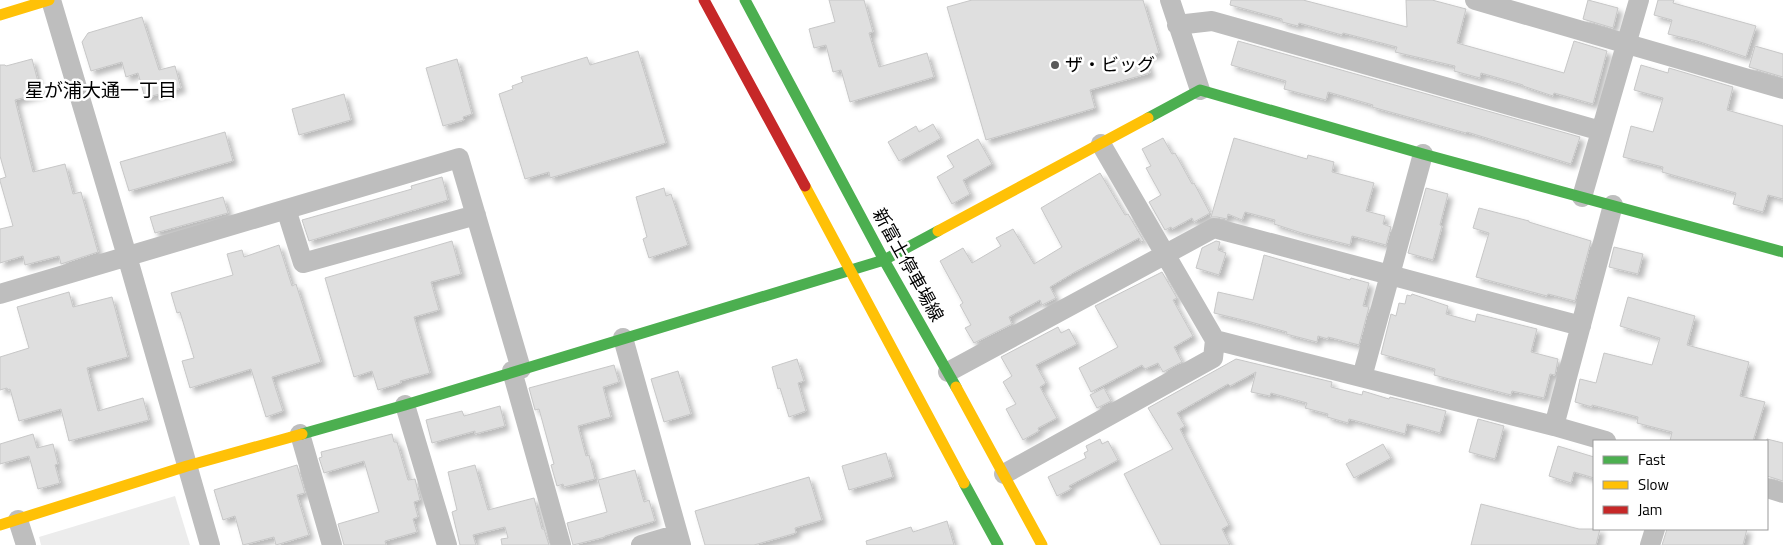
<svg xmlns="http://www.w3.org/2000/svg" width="1783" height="545" font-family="'Titillium Web','Noto Sans JP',sans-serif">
  <defs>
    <filter id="shadow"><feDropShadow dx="4.5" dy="4.5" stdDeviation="2.5" flood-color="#0004"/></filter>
  </defs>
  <rect width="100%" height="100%" fill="#fff"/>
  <path fill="#ececec" d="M175 496 190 545H41L39 537Z"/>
  <path fill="#dfdfdf" stroke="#c7c7c7" filter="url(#shadow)" d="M829 0H864L873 32 869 33 879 67 927 53 934 77 850 102 841 70 833 72 826 45 814 48 809 29 835 22Z
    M972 0H1143L1159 53 1145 57 1150 73 1090 90 1095 108 986 140 947 7Z
    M1231 0H1303L1407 27 1406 0H1432L1466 9 1457 43 1564 73 1574 41 1607 51 1593 104 1554 93 1553 96 1523 86V85L1481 73 1480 78 1454 71 1455 66 1395 52 1397 47 1343 33 1342 35 1299 23 1298 26 1282 22V19L1230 5Z
    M1588 0 1618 8 1613 28 1583 19Z
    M1658 0H1674L1673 3 1756 26 1746 57 1697 41 1668 34 1672 20 1654 15Z
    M142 17 159 70 175 66 181 88 145 98 138 73 126 77 122 62 91 71 82 42 88 33Z
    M1238 41 1580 137 1571 164 1467 132 1466 133 1372 107 1373 105 1328 92 1326 100 1284 89 1286 81 1231 65Z
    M1755 46 1783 54V77L1749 67Z
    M638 51 666 143 550 178 549 172 525 179 499 94 513 89 512 86 523 82 521 77 587 57 590 65Z
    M32 59 41 93 15 100 33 172 65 164 73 194 81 192 98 252 61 264 59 256 25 265 23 256 0 263V229L13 226 0 181V179L6 177 0 156V65H5L6 66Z
    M457 59 472 114 463 117 464 120 443 126 426 68Z
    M1641 65 1668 73 1669 68 1733 87 1727 110 1783 126V199L1768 195 1763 212 1733 204 1736 193 1662 172 1663 167 1623 157 1631 126 1653 132 1663 98 1634 90Z
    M344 94 351 120 299 135 292 109Z
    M933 124 941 138 899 161 888 142 916 126 919 132Z
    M225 132 233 161 129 191 120 162Z
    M1163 138 1172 154 1175 153 1192 184 1194 183 1210 213 1194 222 1192 218 1172 229 1171 227 1165 230 1149 202 1161 195 1146 168 1151 166 1142 149Z
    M1234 138 1307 159 1308 155 1334 162 1332 172 1374 183 1366 211 1385 216 1383 224 1391 227 1386 245 1352 236 1350 245 1302 233 1274 224 1275 220 1245 212 1242 220 1228 214 1227 219 1217 217H1211Z
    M978 139 992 164 963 180 970 194 952 204 937 177 954 167 947 156Z
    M1100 173 1125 215 1128 214 1144 241 1141 242 1139 238 1075 272 1050 287 1056 298 1042 305 1040 300 1009 317 1012 324 974 343 965 328 971 325 960 305 963 303 940 261 963 248 972 263 1001 246 996 238 1013 229 1034 264 1062 247 1041 208Z
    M442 177 448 200 309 241 302 220 412 189 411 186Z
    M664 188 666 196 671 194 688 245 649 258 643 239 647 237 636 197Z
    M1426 188 1448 194 1440 225 1442 226 1433 260 1408 253Z
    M223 197 228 213 155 233 150 217Z
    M1479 208 1529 221V222L1591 241 1575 301 1548 294 1547 296 1476 277 1489 233 1473 228Z
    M452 241 461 274 431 282 439 310 414 317 430 373 400 381 401 383 378 390 372 371 354 377 325 278Z
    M1216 241 1220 242 1218 250 1226 253 1219 275 1196 268 1202 248Z
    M279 245 292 286 296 284 321 362 272 377 283 411 266 417 251 369 190 388 182 361 194 358 180 312 177 313 171 293 233 275 227 254 242 250 244 257Z
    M1614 247 1643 254 1638 274 1609 267Z
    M1264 255 1350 280 1351 278 1369 283 1363 306 1369 307 1359 345 1328 337V339L1318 336 1317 342 1286 334 1287 332 1247 321 1214 313 1218 292 1253 300Z
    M1162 272 1177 298 1173 300 1193 336 1174 347 1182 362 1163 372 1158 363 1145 369 1142 365 1091 392 1079 368 1118 347 1095 306Z
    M69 292 73 307 112 297 128 357 87 368 98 411 143 398 149 420 69 441 61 409 19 421 10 389 8 390 7 388 0 390V357L29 348 17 307Z
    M1412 294 1448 306 1446 314 1475 322 1477 314 1537 329 1531 352 1558 359 1555 375 1550 374 1544 398 1512 391 1511 395 1434 375 1435 369 1381 354 1391 314 1396 316 1399 303 1405 304 1407 295 1411 296Z
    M1628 297 1695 316 1687 345 1749 362 1740 396 1765 402 1753 441H1670L1672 432 1637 423 1638 417 1592 405V407L1575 402 1580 379 1596 383 1604 353 1652 365 1660 338 1620 326Z
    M1058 327 1061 333 1069 329 1077 344 1036 365 1046 383 1040 387 1057 418 1038 428 1039 431 1023 440 1006 409 1016 404 1003 382 1012 376 1001 357Z
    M797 359 804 381 798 383 806 411 789 417 780 388 778 389 772 367Z
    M1236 359 1332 382 1331 387 1362 395 1363 391 1389 399 1390 397 1446 411 1440 433 1407 424 1405 434 1349 419 1348 423 1327 417 1328 414 1305 408 1307 403 1271 393 1270 396 1251 392 1256 372 1230 386 1228 384 1177 413 1185 426 1180 429 1229 525 1222 529 1230 545H1161L1124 474 1173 449 1148 408Z
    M614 365 619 382 603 387 611 417 578 426 586 456 589 455 595 479 564 487 563 484 557 486 551 465 554 464 539 409 535 410 529 388Z
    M678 371 691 414 664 422 651 379Z
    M1104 388 1111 401 1097 408 1090 395Z
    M500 406 505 426 475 434V431L432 443 426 420 462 411 464 416Z
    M1478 419 1504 426 1495 459 1469 452Z
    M33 434 37 448 53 444 58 464 55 465 60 483 38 489 29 456 0 464V444Z
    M392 434 394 442H397L408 480 415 479 420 500 414 502 418 517 413 519 417 532 385 541 386 545H344L338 524 379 512 364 461 324 473 319 458 322 457 321 452Z
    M1100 439 1102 444 1108 441 1118 460 1069 486 1071 489 1057 496 1048 477 1086 458 1084 453 1088 451 1086 446Z
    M1767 439 1783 443V481L1767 476Z
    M1383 444 1391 458 1354 478 1346 464Z
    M1558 446 1594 457V478L1574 472 1571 483 1549 476Z
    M886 453 893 477 849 490 842 466Z
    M297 465 305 493 297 495 309 535 276 545 274 537 243 545 235 516 223 520 214 490Z
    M475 465 488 510 534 498 542 529H544L549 545H502L501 539 508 538 505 527 473 535 476 545H460L452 512 457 510 448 472Z
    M635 470 644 502 649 500 655 521 605 536V537L573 545 567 523 607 512 598 480Z
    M809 477 822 520 795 528 796 533 754 545H705L695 511Z
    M1481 504 1579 529H1600L1596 545H1471Z
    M947 521 954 545H867L866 541 911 527 913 532Z
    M1667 529H1747L1743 545H1662Z"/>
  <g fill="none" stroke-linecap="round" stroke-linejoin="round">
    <path stroke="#bebebe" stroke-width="20" d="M51 0 127 256 210 545
      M1170 0 1200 90
      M1475 0 1783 89
      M1177 25 1212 21 1601 131
      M1101 144 1215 340
      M1582 197 1639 0
      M286 209 303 263 476 215
      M0 294 459 158 521 369
      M623 338 681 545
      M512 371 561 545
      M948 372 1214 228 1581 326
      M1362 377 1423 154
      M405 405 447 545
      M1554 426 1613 205
      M300 434 332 545
      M1004 474 1213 358 1215 340 1554 426 1606 441
      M1767 488 1783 493
      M18 520 26 545
      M641 545 678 534
      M1650 545 1655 529"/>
    <path stroke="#4caf50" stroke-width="11" d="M745 0 884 260 956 387
      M1148 118 1200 90 1423 154 1783 252
      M302 434 405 405 884 260 938 231
      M964 483 998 545"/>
    <path stroke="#ffc107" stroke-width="11" d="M0 15 49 0
      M805 186 964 483
      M938 231 1148 118
      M956 387 1042 545
      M0 525 187 466 302 434"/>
    <path stroke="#c62828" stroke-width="11" d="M704 0 805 186"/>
  </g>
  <circle fill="#595959" stroke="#fff" stroke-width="2" cx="1055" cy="65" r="5"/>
  <g text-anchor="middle" stroke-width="5" stroke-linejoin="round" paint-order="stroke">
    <g font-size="18" fill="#000" stroke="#fff" text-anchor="start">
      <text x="1065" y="71">ザ・ビッグ</text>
    </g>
    <g font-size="18" fill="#000" stroke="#fff">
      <text transform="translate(908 265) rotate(61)" y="6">新富士停車場線</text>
    </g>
    <g font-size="19" fill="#000" stroke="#fff">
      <text x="101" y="97">星が浦大通一丁目</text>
    </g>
  </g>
  <rect x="1593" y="440" width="175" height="90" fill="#ffffff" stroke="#999999"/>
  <rect x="1603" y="456" width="25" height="8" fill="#4caf50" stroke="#999999"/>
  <text x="1638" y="465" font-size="15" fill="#000000">Fast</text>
  <rect x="1603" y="481" width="25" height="8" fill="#ffc107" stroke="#999999"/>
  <text x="1638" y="490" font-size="15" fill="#000000">Slow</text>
  <rect x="1603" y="506" width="25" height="8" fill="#c62828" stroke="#999999"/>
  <text x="1638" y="515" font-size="15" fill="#000000">Jam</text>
</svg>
